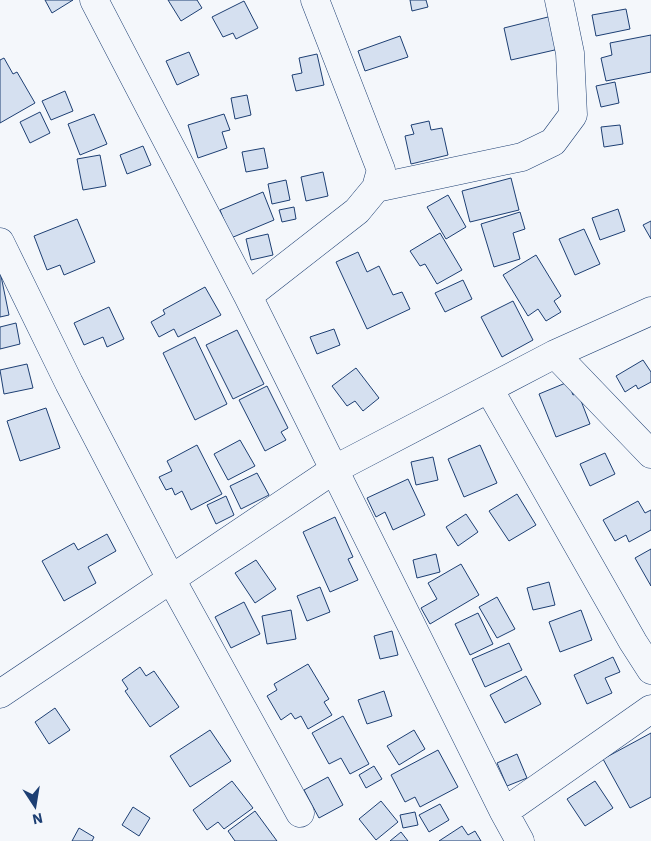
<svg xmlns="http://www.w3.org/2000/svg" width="651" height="841" font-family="'IBM Plex Sans',sans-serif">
  <rect width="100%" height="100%" fill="#f4f7fb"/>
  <path fill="#d5e0f0" stroke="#1d3f73" d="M45 0H73L52 13Z
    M168 0H197L202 8 181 21Z
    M410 0H426L428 7 412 11Z
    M244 1 258 28 236 39 233 33 223 37 212 17Z
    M626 9 630 29 596 36 592 15Z
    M552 16 559 49 511 60 504 28Z
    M651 35V72L606 81 601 58 612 55 610 43Z
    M400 36 408 57 365 71 358 51Z
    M189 52 199 75 177 85 166 61Z
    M317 54 324 85 296 91 292 75 302 73 299 58Z
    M4 58 13 74 17 72 35 103 0 123V60Z
    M615 82 619 103 601 107 596 86Z
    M65 91 73 111 51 120 42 101Z
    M247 95 251 115 235 119 231 98Z
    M40 112 50 133 30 143 20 122Z
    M94 114 107 144 80 155 68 124Z
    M224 114 230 130 222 132 227 148 198 158 188 125Z
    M429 121 431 130 442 128 448 155 411 164 405 136 414 134 411 125Z
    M620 125 623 144 604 147 601 127Z
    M143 146 151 165 127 174 120 155Z
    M264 148 268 168 246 172 242 152Z
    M100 155 106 186 83 190 77 159Z
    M323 172 328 196 306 201 301 177Z
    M511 178 519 210 470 222 462 191Z
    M286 180 290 200 272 204 268 184Z
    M263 192 274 220 231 238 220 210Z
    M448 195 466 227 446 239 427 207Z
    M294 207 296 219 282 222 279 210Z
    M618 209 625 231 600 240 592 218Z
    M520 212 525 229 513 233 520 259 494 267 481 224Z
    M77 219 95 262 64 275 60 265 47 270 34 236Z
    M651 221V239L643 225Z
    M584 229 600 264 575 275 559 239Z
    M440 233 462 270 437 284 425 264 420 266 410 251Z
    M268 234 273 255 251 260 246 239Z
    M358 252 367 272 379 266 393 295 402 292 410 309 367 329 336 262Z
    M536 255 561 296 554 301 561 312 546 321 538 309 528 316 503 275Z
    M0 271 9 315 0 317Z
    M463 280 472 299 445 312 435 293Z
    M205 287 221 315 178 337 174 329 159 337 151 322 165 314 163 310Z
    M513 301 533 340 502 357 481 317Z
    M109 307 124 339 107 347 103 337 84 345 74 323Z
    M16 323 20 344 0 349V327Z
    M334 329 340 345 317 354 310 337Z
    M237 330 264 384 233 399 206 345Z
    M195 337 227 404 195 420 163 353Z
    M643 360 651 372V382L638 389 636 385 625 392 616 376Z
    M27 364 33 388 4 394 0 370Z
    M356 368 379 398 363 411 355 401 347 406 332 386Z
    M568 382 573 395 578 393 590 424 556 437 539 394Z
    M267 386 288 428 281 432 286 440 265 451 239 400Z
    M46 408 60 448 20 461 7 421Z
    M240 440 255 466 228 480 214 454Z
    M197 445 222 494 191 510 182 491 175 495 172 488 166 490 159 477 172 471 167 461Z
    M480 445 497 483 464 497 448 459Z
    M605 453 615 474 590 486 580 464Z
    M433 457 438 480 416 485 411 462Z
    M257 473 269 495 241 509 230 486Z
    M408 479 425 515 393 530 385 512 376 517 367 498Z
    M517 494 536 525 509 541 489 511Z
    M226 496 234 515 216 524 207 505Z
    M638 501 645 513 651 510V530L629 542 626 535 615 541 603 520Z
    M466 514 478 532 458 546 446 527Z
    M335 517 353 557 348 559 358 580 330 592 303 532Z
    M107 534 116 551 88 567 96 583 64 601 42 561 74 543 78 550Z
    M651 549V586L635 558Z
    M436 554 440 572 417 578 413 560Z
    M256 560 276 589 255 603 235 573Z
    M461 564 479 595 430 624 421 608 437 599 428 583Z
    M549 582 555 605 533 610 527 588Z
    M320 587 330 612 307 621 297 596Z
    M497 597 515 629 497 638 479 607Z
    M244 602 260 634 231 648 215 617Z
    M291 610 296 639 267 644 262 616Z
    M581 610 592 640 560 652 549 622Z
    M478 613 493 644 470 655 455 624Z
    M392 631 398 655 380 659 374 636Z
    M509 643 522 670 485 687 472 659Z
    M613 657 620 672 605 678 612 693 587 704 574 675Z
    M308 664 329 699 324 702 332 715 308 729 301 716 295 719 291 713 281 720 267 696 277 690 274 684Z
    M140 667 146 676 154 671 179 707 150 727 125 691 128 689 122 680Z
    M526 676 541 704 505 723 490 695Z
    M384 691 392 716 367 724 358 700Z
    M55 708 70 730 49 744 35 722Z
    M343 716 369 764 350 774 341 758 329 764 312 733Z
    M210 730 231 761 190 787 170 756Z
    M414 730 425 749 399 765 387 746Z
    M651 733V797L630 808 603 759Z
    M438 750 458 787 420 807 415 797 405 802 391 775Z
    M517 754 527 778 507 786 497 763Z
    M374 766 382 779 366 788 359 775Z
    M328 777 343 805 319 818 304 790Z
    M232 781 253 808 224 829 218 822 207 830 193 810Z
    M595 781 613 808 585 826 567 799Z
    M381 801 398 822 376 840 359 819Z
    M440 804 449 820 429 832 419 815Z
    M133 807 150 818 139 836 122 825Z
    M255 811 277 841H235L228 831Z
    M415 812 418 825 403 828 400 815Z
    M462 826 468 835 475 831 481 841H439Z
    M79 828 94 837 92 841H72Z
    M401 832 408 841H390Z"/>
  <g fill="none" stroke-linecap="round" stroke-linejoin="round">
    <g stroke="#1d3f73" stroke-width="29">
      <path id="minor" d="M94 0 248 296 504 812 520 841
        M376 188 522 157 553 142 573 115 570 53 559 0
        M0 242 69 383 171 579 300 813
        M248 296 357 211 376 188 381 170 315 0
        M555 354 651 454
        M489 389 633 642 651 670
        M0 694 335 469 555 354 651 311
        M504 812 651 709"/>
    </g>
    <use href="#minor" stroke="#f4f7fb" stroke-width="28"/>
  </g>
  <g transform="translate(35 806) rotate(168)" stroke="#f4f7fb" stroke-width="4" paint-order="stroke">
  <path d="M0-4L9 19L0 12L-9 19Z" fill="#1d3f73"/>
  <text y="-8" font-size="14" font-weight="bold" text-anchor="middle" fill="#1d3f73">N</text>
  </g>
</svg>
